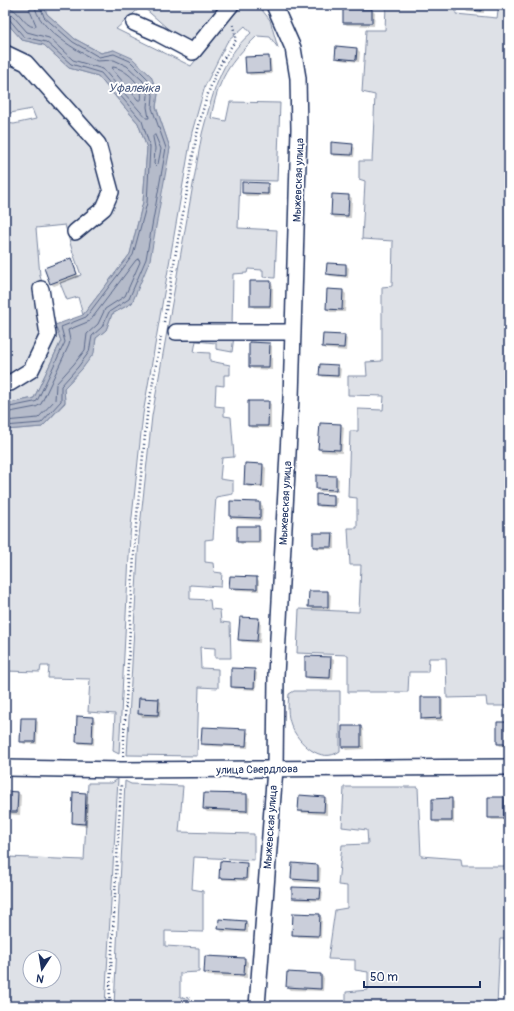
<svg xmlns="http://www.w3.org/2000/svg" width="514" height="1011" font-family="Pangolin,sans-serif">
  <rect width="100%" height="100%" fill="#fff"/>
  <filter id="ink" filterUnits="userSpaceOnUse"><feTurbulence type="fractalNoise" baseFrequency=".025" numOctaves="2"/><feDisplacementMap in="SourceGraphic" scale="8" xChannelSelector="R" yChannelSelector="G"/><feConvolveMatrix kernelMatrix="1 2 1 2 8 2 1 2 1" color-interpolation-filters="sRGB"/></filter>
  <g filter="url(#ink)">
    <path fill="#dee1e7" stroke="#7c88a2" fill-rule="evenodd" d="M43 5H224L194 43 175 35 142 6 116 29 191 66 224 25 243 5H258L270 20 278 48 270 37 257 36C229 63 218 79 211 118L226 121 230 102 280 103 277 181 240 180 238 228 277 230 275 278 263 277V270L248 269 247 273 233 274 232 327 234 336 232 352 216 349V343L196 341 194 352 210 353V361L230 365V375H224V386L216 385 215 406 224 407V416L231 417 234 457 222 458 220 479 233 481V494L216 497 213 539 205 540V562L213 563 214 572 222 573 221 587 190 585V599L210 600 211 609 220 610 221 622 230 623 231 658H215V648L200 647 201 668 218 669V688L199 687 197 756 127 755 139 536 152 416 202 134C212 97 220 59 251 33L245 26 227 42 205 86 192 132 143 414 130 536 119 754 113 751 115 714 88 712 90 679 48 678 49 666H41L40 672 5 671V430L42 427 65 403 64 388 82 369 93 353 96 338 106 330 112 314 132 303 170 148 156 107 158 94 114 50 101 53 75 39 47 14Z
      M386 5H456V14L497 18 499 5H509V706H487L486 697 447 698 446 658H429L428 672H409L408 692H348V655L297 653 299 609 359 612 361 565H350L348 528H357V498L348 497 350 431H358V409L383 410 384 396 348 395V376H367L366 362 382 361V287L392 286 393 241 362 239 365 181 359 179V161H372L375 95 362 92 366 30H385Z
      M5 19 22 40 44 45 69 68 98 76 138 123 147 148 143 202 130 254 83 315 78 297 67 300 60 283 81 275 72 250 65 225 36 228 40 276 61 341 34 398 5 404V123L14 124 36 119 32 109 5 114Z
      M294 691H340V751C321 765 298 743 291 725 287 715 288 705 289 694Z
      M118 779 105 1006H5V832H7V857L84 860 88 783H112ZM30 957H54V981H30Z
      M125 781 131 784 183 786 179 832 254 834V860L194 857 192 889 203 891V932L165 931V946L199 948V972L180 973V997L190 998V1006H114Z
      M344 787H418L421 856 461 859 462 866H509V939H500L497 1006H346V992L368 990V972L355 970V960L328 959 335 910 347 908V886L338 885 342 845 368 844 367 830 342 827Z"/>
    <path fill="#b5bbca" stroke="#77839f" d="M5 5H43L47 14 75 39 101 53 114 50 132 58 151 76 158 94 156 107 170 148 150 260 132 303 112 314 106 330 96 338 94 353 82 369 64 388 65 402 42 427 5 430V404L34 398 61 341 55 325 83 315 130 254 143 202 147 148 138 123 98 76 69 68 44 45 22 40 5 21Z"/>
    <path fill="#0003" d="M465 5H484V13L467 12 465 9Z
      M372 10 375 13 374 26 347 25 344 23Z
      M337 47 357 49 360 52 359 62 339 60 336 57Z
      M268 57 271 60 272 74 250 75 247 72Z
      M352 145 355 148 354 157 334 156 332 153Z
      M268 184 270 186V196H246L243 193Z
      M349 196 352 198 351 218H335L332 215Z
      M70 259 73 262 79 277 54 286 51 284 45 268Z
      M346 265 349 268 348 278 330 276 328 274Z
      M270 282 273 285V308H254L251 305Z
      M343 291 346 294 345 312H330L327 309Z
      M344 336 347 339 346 351 326 349 323 347Z
      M269 344 272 346V370L253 369 250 367Z
      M321 365 338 366 341 369 340 378 323 377 320 375Z
      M268 402 271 404V428H251L249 425Z
      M321 424 341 425 344 427 342 453 322 452 319 449Z
      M246 464 263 465 266 468 265 488 248 487 245 484Z
      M336 477 339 479 338 492H319L317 489Z
      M317 495 334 496 337 498 336 508 320 507 317 504Z
      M260 503 263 506 262 521 233 519 231 517Z
      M258 527 261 530V544H241L238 541Z
      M332 534 335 536V549H317L314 546Z
      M257 578 259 581V591L233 590 230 587Z
      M328 592 331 595 330 610 312 609 309 606Z
      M258 619 261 621 260 643 242 642 239 639Z
      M331 658 334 660 333 680 308 679 306 676Z
      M254 670 257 673 256 690 235 689 232 687Z
      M440 698 443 700V721H425L422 718Z
      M158 700 161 702 160 717H142L139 714Z
      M92 718 95 720 94 745 80 744 77 742Z
      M35 719 38 722 37 744H24L21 741Z
      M509 723V746H500L498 743Z
      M361 727 363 729 364 749 346 750 343 747Z
      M246 730 249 733 248 748 205 746 202 744Z
      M5 792 18 793 21 795 20 815 5 814Z
      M85 794 88 796 87 826 75 825 73 823Z
      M247 795 250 798 249 813 207 812 204 809Z
      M325 798 327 800V815L302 813 299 811Z
      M503 798 506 801V820H492L489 817Z
      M451 799 454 802V823H436L433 820Z
      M246 864 249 866 248 881 223 880 220 877Z
      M318 866 321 868 320 883 295 882 292 879Z
      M320 889 323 892 322 901 295 900 293 897Z
      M320 915 322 918 321 938 295 937 293 934Z
      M246 922 248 924V933L222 932 219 929Z
      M245 959 248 962 247 978 208 976 205 973Z
      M321 975 324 978 323 991 290 990 287 987Z"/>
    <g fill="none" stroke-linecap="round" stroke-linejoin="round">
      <path stroke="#596789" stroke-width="1" d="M5 7C21 8 22 26 35 27L36 25 30 11 29 5
        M5 13 13 16 27 32 49 38 73 60 103 69 146 118H149L147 107 148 95 143 81 127 66 114 60 97 61C79 52 36 28 35 5
        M5 18 9 19 24 37 46 42 71 64 101 73 142 121 150 147 147 203 133 255 86 317 61 327 65 342 37 401 34 402 5 408
        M113 67C125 68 145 86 141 100H138L113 70Z
        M155 135 161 149 158 164 156 166 154 164 155 148 153 137Z
        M5 413 36 407 41 404 69 345 70 340 68 330 90 321 136 260 139 259 140 262 125 296 105 309 98 324 87 334 85 350 74 364 56 384 55 400 38 418 5 421
        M5 426 41 423 61 401V386L78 367 89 352 92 336 102 327 109 312 129 299 146 259 166 148 152 108 153 95 147 78 130 61 114 54 99 57 73 42 44 17 40 5"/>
    </g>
    <path fill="#caceda" stroke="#1b2f5e" d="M464 5H482L481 11 464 9Z
      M343 9H372V23H343Z
      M336 46 357 48 356 60 335 58Z
      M269 56 270 72 246 73 245 57Z
      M331 142 353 144 352 155 331 154Z
      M242 182 268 183V194L242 193Z
      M332 194 349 195 348 216 331 215Z
      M71 258 77 274 50 284 44 268Z
      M327 263 346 264V276L326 274Z
      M250 281H271L270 306H250Z
      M327 289 343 290 342 310 326 309Z
      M323 334 345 335 344 348 322 347Z
      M249 342 270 343 269 367H249Z
      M320 364 338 365V376L319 375Z
      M248 401H269L268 426H248Z
      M320 423 341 424 340 450 318 449Z
      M245 463 263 464 262 486 244 485Z
      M316 475 336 476V490L316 489Z
      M316 494 334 495V506L316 505Z
      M230 501 260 502V518L230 517Z
      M237 526H259V542H237Z
      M313 533H333L332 547H313Z
      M230 576 257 577V589L229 588Z
      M309 591H328V607H308Z
      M240 617 259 618 257 641 238 640Z
      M305 656 331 657 330 678 305 677Z
      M231 668 255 669 254 688 231 687Z
      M421 697H441V718L421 719Z
      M139 698 159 699 158 715 138 714Z
      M77 716 93 717 92 743 76 742Z
      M21 718H36L35 742H20Z
      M497 722H509V744H497Z
      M342 726H361V747H342Z
      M202 727 247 729 246 746 201 744Z
      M5 791 18 792 17 812H5Z
      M73 792 86 793 85 824 72 823Z
      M204 793 247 794V811L203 809Z
      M299 795 325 797 324 812 298 811Z
      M488 797H504V818H488Z
      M452 798V821H432V799Z
      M220 861 247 863 246 879 219 878Z
      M292 863 318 865V881L291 879Z
      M292 887 321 888 320 899 292 898Z
      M293 913 320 914 319 936 292 935Z
      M219 919 246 921 245 931 218 929Z
      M205 956 245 958 244 975 204 973Z
      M287 972 321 974V989L286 987Z"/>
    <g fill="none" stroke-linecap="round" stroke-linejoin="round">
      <g stroke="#1b2f5e" stroke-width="18">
        <path id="minor" d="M134 23 159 34 193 52 231 5
          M5 53 26 63 98 144 111 192 104 208 75 232
          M176 332H293
          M5 384 10 383 31 370 48 335 41 289
          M5 768 122 770 509 767
          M257 1006 275 769 276 675 291 398 299 129 298 78 293 48 274 5"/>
      </g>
      <path stroke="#1b2f5e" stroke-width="2.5" stroke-dasharray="1 3" stroke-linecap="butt" d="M164 322C171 280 178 239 186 197 195 143 202 84 236 40L233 25
        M123 756 135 536 147 415 161 337
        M109 1006 121 785"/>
      <use href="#minor" stroke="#fff" stroke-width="15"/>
    </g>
  </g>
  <g text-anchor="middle" stroke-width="4" stroke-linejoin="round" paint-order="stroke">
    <g font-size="11" fill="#1b2f5e" stroke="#fff">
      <text transform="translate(298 180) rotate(-88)" y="4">Мыжевская улица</text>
      <text transform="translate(285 503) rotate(-87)" y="4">Мыжевская улица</text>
      <text transform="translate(257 769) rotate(-1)" y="4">улица Свердлова</text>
      <text transform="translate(270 827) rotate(-86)" y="4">Мыжевская улица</text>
    </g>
    <g font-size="12" font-style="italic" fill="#49597e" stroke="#fff">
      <text x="134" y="92">Уфалейка</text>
    </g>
  </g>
  <rect width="514" height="1011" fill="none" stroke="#fff" stroke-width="20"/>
  <rect x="10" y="10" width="494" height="991" fill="none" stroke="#1b2f5e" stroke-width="1.5" filter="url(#ink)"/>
  <g transform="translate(42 969) rotate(192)"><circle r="19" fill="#ffffff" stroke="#a4acbf"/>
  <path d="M0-3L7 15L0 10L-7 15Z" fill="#1b2f5e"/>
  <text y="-6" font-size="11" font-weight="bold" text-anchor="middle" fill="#1b2f5e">N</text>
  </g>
  <path d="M364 981v6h116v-6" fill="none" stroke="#1b2f5e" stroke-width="2"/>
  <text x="370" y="981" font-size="12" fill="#1b2f5e" stroke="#ffffff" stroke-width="3" paint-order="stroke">50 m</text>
</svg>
